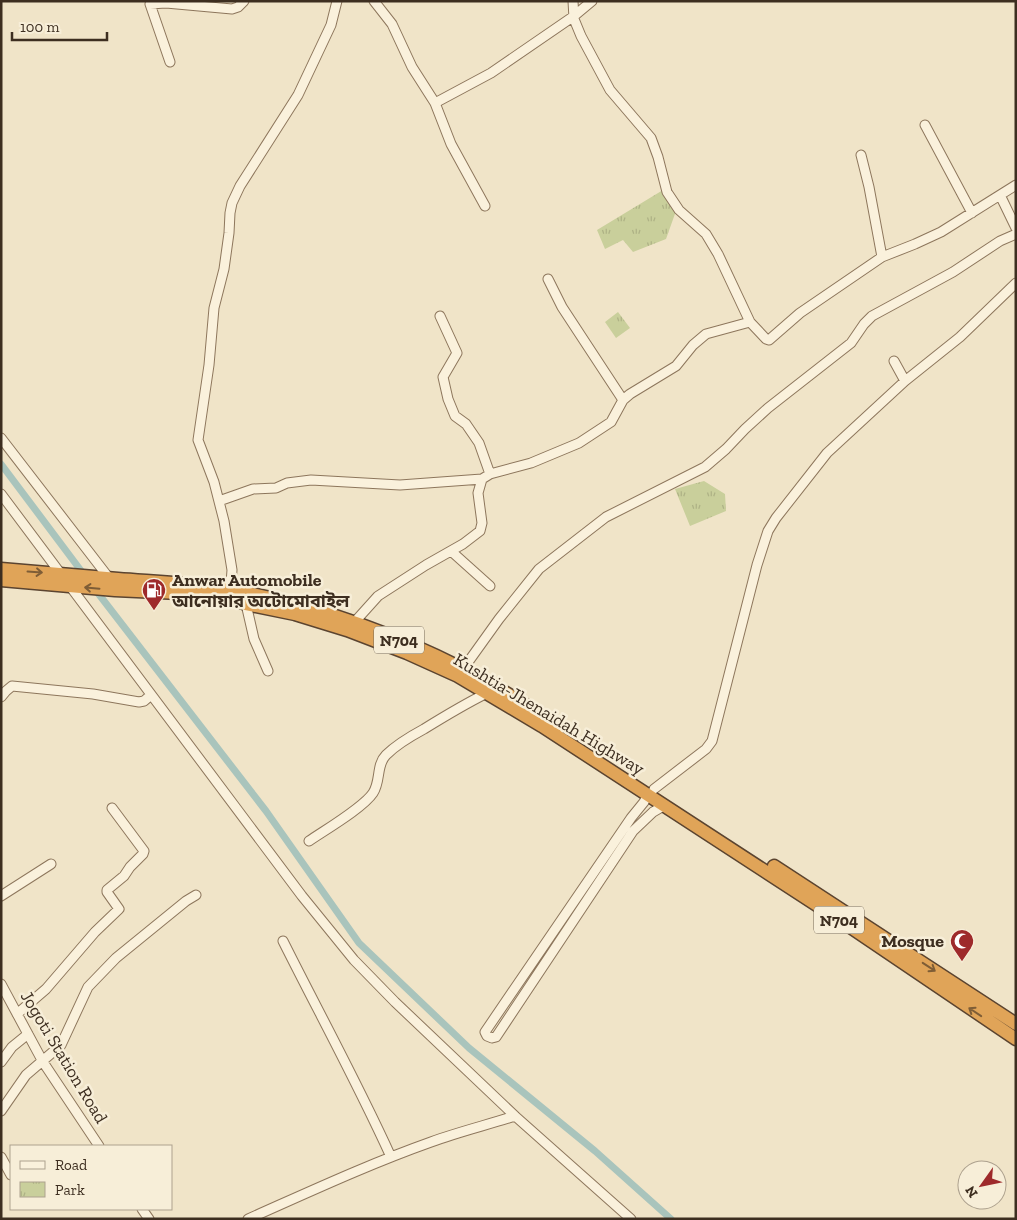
<svg xmlns="http://www.w3.org/2000/svg" width="1017" height="1220" font-family="'Zilla Slab','Noto Sans Bengali',serif">
  <defs>
    <pattern id="park-tufts" width="24" height="20" patternUnits="userSpaceOnUse" patternTransform="scale(1.25)"><rect width="24" height="20" fill="#c9cf9b"/><path d="M3 7l-1-3M5 7V3M7 7l1-3M15 17l-1-3M17 17v-4M19 17l1-3" fill="none" stroke="#aeb285"/></pattern>
  </defs>
  <rect width="100%" height="100%" fill="#f0e4c8"/>
  <path fill="url(#park-tufts)" d="M663 190 676 211 666 239 633 252 623 240 605 249 597 230Z
    M618 312 630 328 616 338 605 322Z
    M704 481 725 494 726 511 690 526 675 489Z"/>
  <g fill="none" stroke-linecap="round" stroke-linejoin="round">
    <path stroke="#a9c4bc" stroke-width="7" d="M1 464 85 576
      M94 588 266 811 359 943 469 1048 595 1151 671 1219"/>
    <g stroke="#8d765c" stroke-width="11">
      <path id="minor" d="M374 1 392 24 412 67 435 103 451 144 485 206
        M573 1 574 19 581 36 610 90 651 138 658 157 667 192 679 210 706 234 718 254 750 322 766 339 769 340 800 313 882 257 915 244 941 232 1016 185
        M170 62 150 4 166 3 232 9 238 7 244 1
        M435 103 491 73 574 16 592 1
        M925 125 972 213
        M861 155 869 187 882 257
        M1000 195 1016 228
        M548 279 562 307 623 400
        M440 316 457 353 443 377 448 399 455 416 466 424 479 443 490 474
        M894 361 905 381
        M1 438 109 578
        M1 494 302 896 354 960 395 1002 515 1116 631 1219
        M219 501 253 489 276 488 287 483 311 480 400 485 482 479
        M451 551 490 586
        M230 596 232 570 224 521 214 482 198 440 209 365 214 308 224 269 229 233 230 213 232 203 240 186 298 95 331 25 337 1
        M246 604 254 639 268 671
        M351 626 378 596 426 565 463 544 480 531 482 523 478 493 482 479 490 474 531 463 579 443 611 422 623 400 630 394 676 366 693 345 706 334 750 322
        M461 672 499 619 539 569 606 517 705 467 726 449 745 429 768 408 851 343 864 324 872 316 953 272 1000 241 1016 234
        M1 697 6 691 12 686 93 694 139 702 144 701 151 695
        M654 789 706 749 712 741 757 565 768 531 776 518 827 453 905 381 960 337 1016 283
        M648 794 644 802 631 818 485 1032 487 1036 492 1038 496 1037 633 831 653 812 665 805
        M309 841C325 830 363 808 373 793 381 781 376 765 386 755 397 744 411 736 424 729 445 716 465 704 487 693
        M1 896 51 864
        M283 941C319 1013 358 1084 391 1157
        M1 984 43 1062 99 1146
        M17 1014 46 989 95 932 119 909 107 892V890L124 876 130 867 143 854 144 851 112 808
        M1 1062 12 1047 28 1034
        M1 1111 26 1075 61 1045 88 987 116 958 186 901 196 895
        M1 1157 11 1175
        M142 1209 149 1219
        M248 1219C309 1192 369 1164 431 1142 458 1132 487 1125 515 1116"/>
    </g>
    <g stroke="#5b4430" stroke-width="15">
      <path id="highway" d="M1 569C40 572 79 576 118 579 156 582 194 583 231 590 311 604 390 632 463 669 497 686 529 707 560 727
        M1 580 115 590 180 593 230 598 246 604 295 614 347 630 407 653 458 676 542 726 843 922 1016 1039
        M774 866 1016 1024"/>
    </g>
    <use href="#minor" stroke="#faf1dc" stroke-width="9"/>
    <use href="#highway" stroke="#e0a458" stroke-width="12"/>
  </g>
  <defs><path id="oneway-shaft" d="M-6 0H5M1.5-3L5.5 0L1.5 3" fill="none" stroke-width="1.6" stroke-linecap="round" stroke-linejoin="round" transform="scale(1.25)"/></defs>
  <g stroke="#7e5d36">
    <use href="#oneway-shaft" transform="translate(35 572) rotate(4)"/>
    <use href="#oneway-shaft" transform="translate(92 588) rotate(-175)"/>
    <use href="#oneway-shaft" transform="translate(929 967) rotate(33)"/>
    <use href="#oneway-shaft" transform="translate(975 1012) rotate(-146)"/>
  </g>
  <defs>
    <g id="fuel-pin" transform="scale(1.25)"><path d="M0 17L-7.5 6A9.5 9.5 0 1 1 7.5 6Z" fill="#9e2a2b" stroke="#f7eed8"/><path d="M-5.5-6h7V0h2V4h1.3V-2.5L3-4.5l.8-.8L6-3V5H2.5V1h-1V6h-7ZM-4.2-4.7v3.2H.2V-4.7Z" fill="#fff"/></g>
    <g id="mosque-pin" transform="scale(1.25)"><path d="M0 17L-7.5 6A9.5 9.5 0 1 1 7.5 6Z" fill="#9e2a2b" stroke="#f7eed8"/><path d="M3.5-4.9A6 6 0 1 0 3.5 4.9A5 5 0 1 1 3.5-4.9Z" fill="#fff"/></g>
  </defs>
  <g fill-rule="evenodd">
    <use href="#fuel-pin" x="154" y="590"/>
    <use href="#mosque-pin" x="962" y="941"/>
  </g>
  <g text-anchor="middle" stroke-width="5" stroke-linejoin="round" paint-order="stroke">
    <g fill="#f7eed8" stroke="#756857" stroke-width="1">
      <rect x="374" y="626.5" width="50" height="27" rx="4"/>
      <rect x="814" y="906.5" width="50" height="27" rx="4"/>
    </g>
    <g font-size="16" font-weight="bold" fill="#3d2e20">
      <text x="399" y="646">N704</text>
      <text x="839" y="926">N704</text>
    </g>
    <g font-size="18" font-weight="bold" fill="#3d2e20" stroke="#f7eed8" text-anchor="start">
      <text x="172" y="586">Anwar Automobile<tspan x="172" dy="21">আনোয়ার অটোমোবাইল</tspan></text>
      <text x="944" y="947" text-anchor="end">Mosque</text>
    </g>
    <g font-size="18" fill="#3d2e20" stroke="#f7eed8">
      <text transform="translate(549 714) rotate(31)" y="6">Kushtia-Jhenaidah Highway</text>
      <text transform="translate(64 1057) rotate(59)" y="6">Jogoti Station Road</text>
    </g>
  </g>
  <rect width="1017" height="1220" fill="none" stroke="#3d2e20" stroke-width="5"/>
  <rect x="10" y="1145" width="162" height="65" fill="#f7eed8" stroke="#ada18e"/>
  <rect x="20" y="1161" width="25" height="8" fill="#faf1dc" stroke="#ada18e"/>
  <text x="55" y="1170" font-size="15" fill="#3d2e20">Road</text>
  <rect x="20" y="1182" width="25" height="15" fill="url(#park-tufts)" stroke="#ada18e"/>
  <text x="55" y="1195" font-size="15" fill="#3d2e20">Park</text>
  <g transform="translate(982 1185) rotate(237)"><circle r="24" fill="#f7eed8" stroke="#ada18e"/>
  <path d="M0-4L9 19L0 12L-9 19Z" fill="#9e2a2b"/>
  <text y="-8" font-size="14" font-weight="bold" text-anchor="middle" fill="#3d2e20">N</text>
  </g>
  <path d="M12 32v8h95v-8" fill="none" stroke="#3d2e20" stroke-width="2.5"/>
  <text x="20" y="32" font-size="15" fill="#3d2e20" stroke="#f7eed8" stroke-width="4" paint-order="stroke">100 m</text>
</svg>
